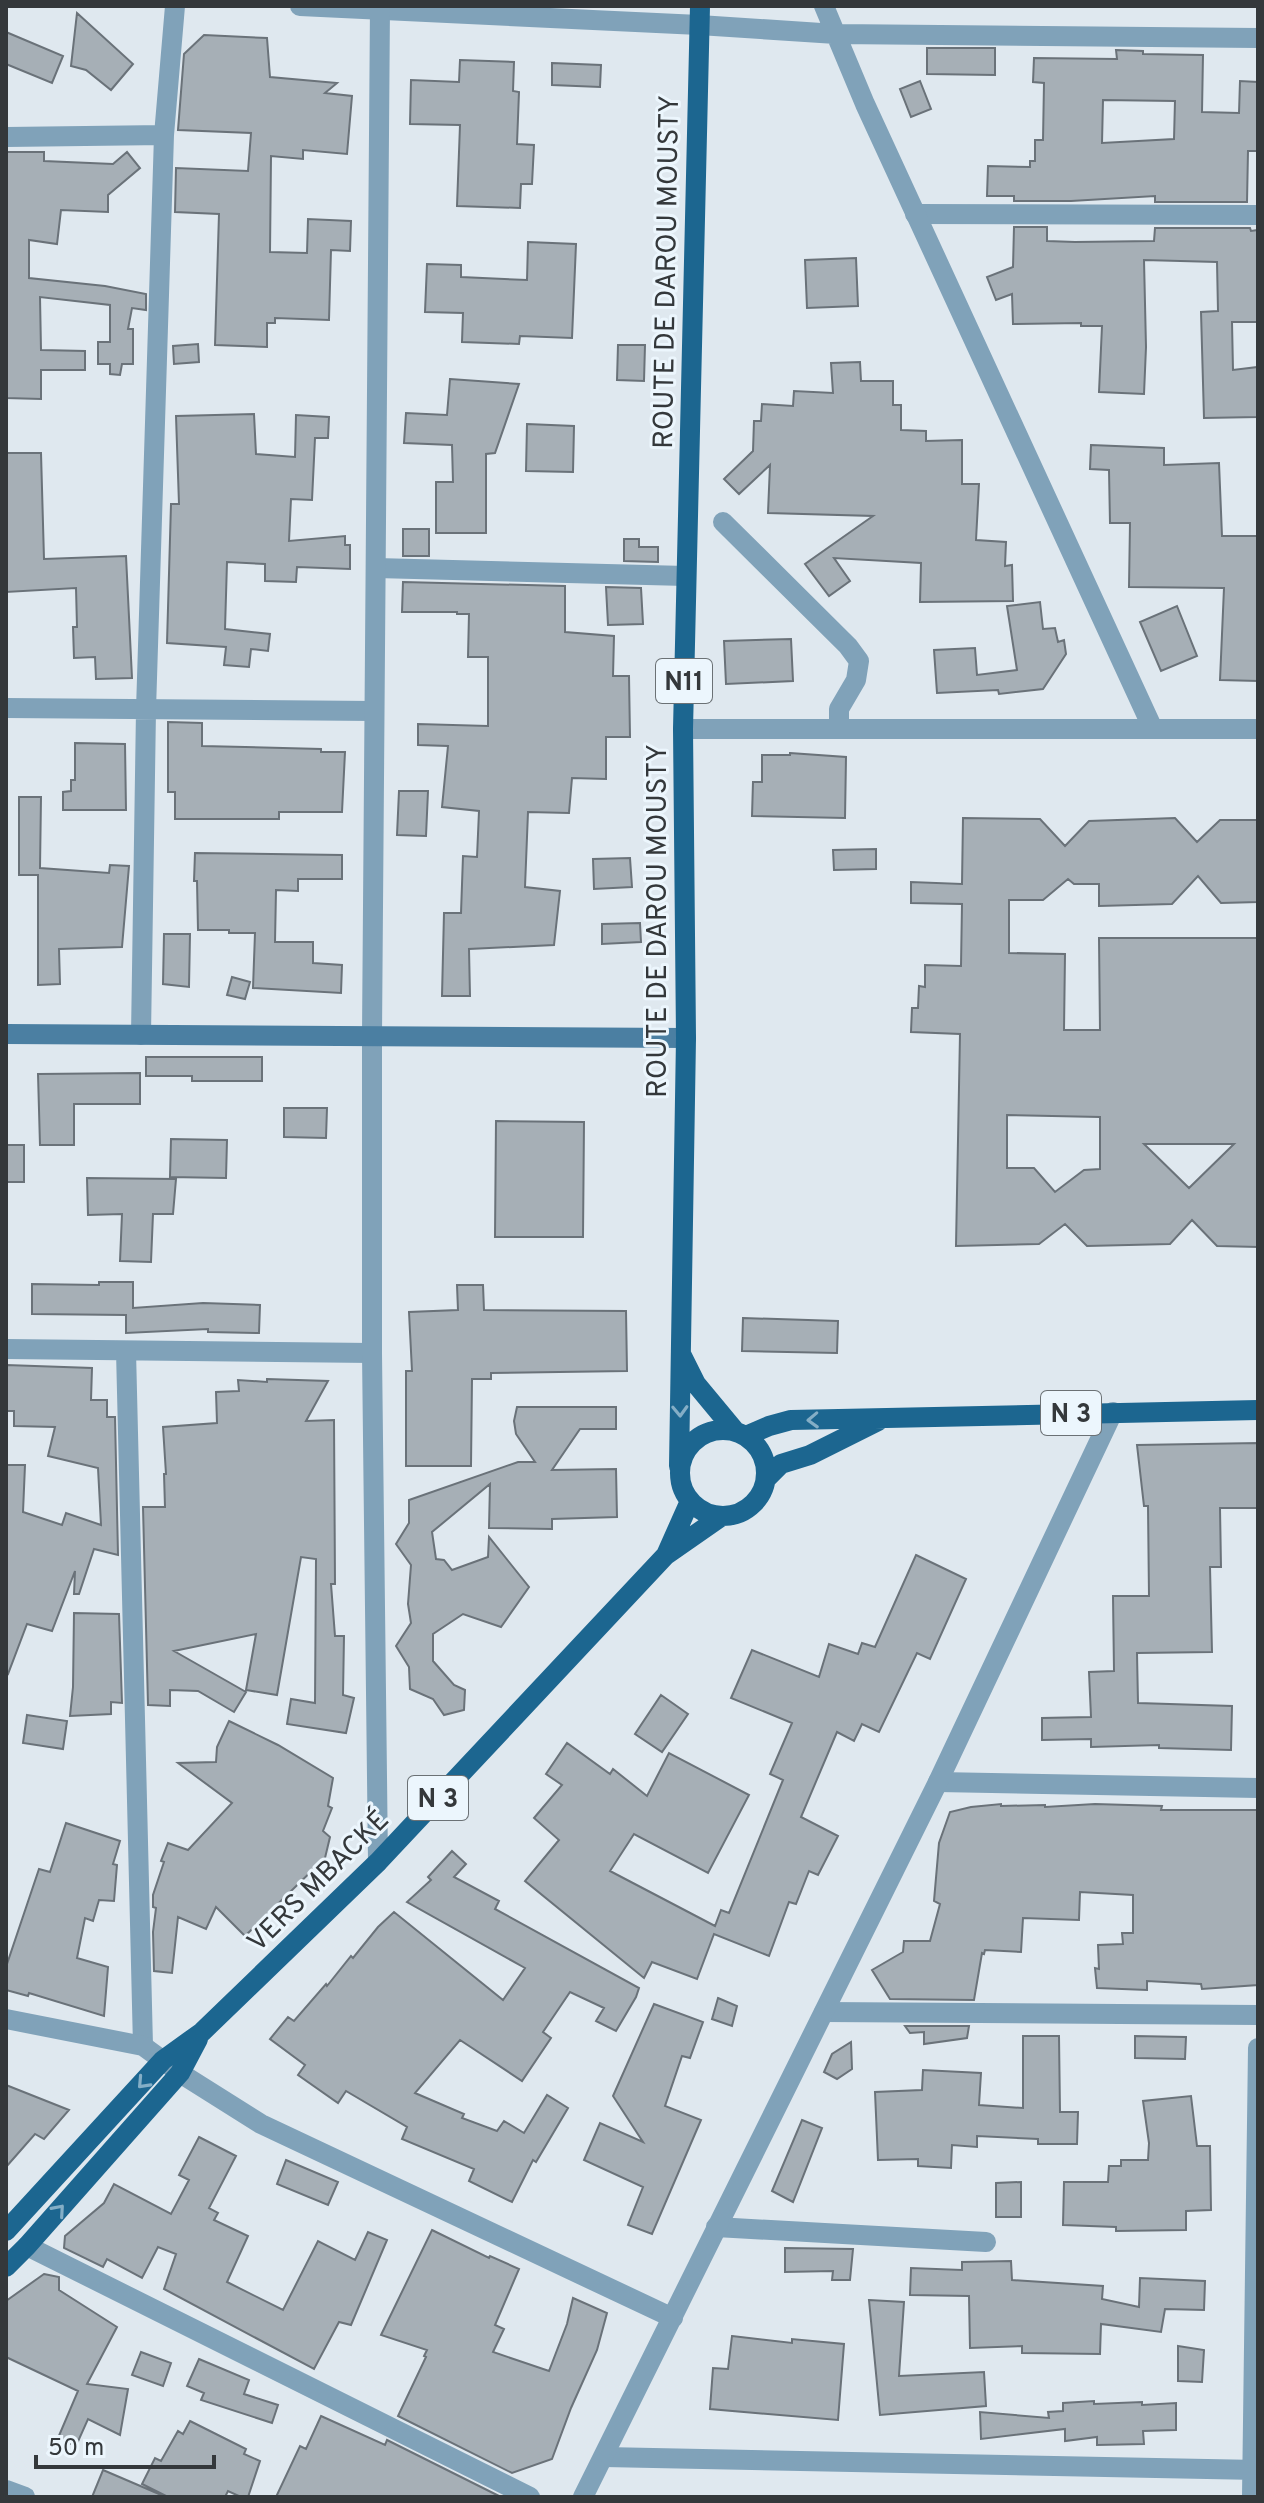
<svg xmlns="http://www.w3.org/2000/svg" width="1264" height="2503" font-family="Overpass,sans-serif">
  <rect width="100%" height="100%" fill="#dfe8ef"/>
  <path fill="#a6afb6" stroke="#6a7279" stroke-width="2" fill-rule="evenodd" d="M77 13 133 64 111 90 86 70 71 66Z
    M6 32 63 56 52 83 6 64Z
    M204 35 267 38 270 77 337 83 325 93 352 96 347 154 303 150V159L271 156 270 252 307 253 308 219 351 221 350 251 331 250 329 320 275 318V323H267V347L215 345 219 214 175 212 176 168 248 171 251 133 178 130 184 54Z
    M927 48H995V75L927 74Z
    M1116 50 1143 51V54L1203 55 1202 112 1239 113 1240 81 1258 82V151H1248L1247 202H1155V196L1071 201H1014V196H987L988 166 1030 167V161H1035V140H1043L1044 83 1033 82 1034 58 1117 59ZM1103 100 1175 101 1174 139 1102 143Z
    M460 60 514 62 513 91 519 92 517 144 534 145 532 184H521L520 208 457 206 460 125 410 124 411 80 459 82Z
    M552 63 601 65 600 87 552 85Z
    M920 81 931 109 911 117 900 89Z
    M6 152H44V161L113 164 127 152 140 168 108 195V212L61 210 57 244 29 240V278L105 286 146 294V310L132 308 128 329H133V364H122L120 375 110 374V364H98V342H110V305L40 297 41 350 85 351V370H41V399L6 398Z
    M1014 227H1047V241L1075 242 1154 241 1155 228H1250L1251 231 1258 230V322H1232L1233 370 1258 367V417L1204 418 1201 312 1218 311 1217 262 1144 260 1146 347 1144 394 1099 392 1102 326H1081V323L1013 324 1012 294 996 300 987 277 1013 267Z
    M528 242 576 244 572 338 520 336 519 344 462 342 463 313 425 312 427 264 461 265V277L527 280Z
    M856 258 858 306 807 308 805 260Z
    M198 344 199 362 174 364 173 346Z
    M618 345H645L644 381 617 380Z
    M860 362 861 381H893V405H901V430L926 431V441L962 440V484H979L976 540 1006 542 1005 566 1012 565 1013 601 920 602 921 563 834 558 850 581 829 596 805 564 873 516 768 513 770 465 739 494 724 479 753 451 754 421H761L762 404 793 406 794 391 833 393 831 363Z
    M450 379 519 384 495 453 486 454V533H436V482H453L452 445 404 443 406 413 447 415Z
    M254 414 256 454 295 457 296 415 329 417 328 438H315L312 500 291 499 289 541 345 536V545H350V569L297 567 296 582 265 581V564L227 562 225 629 270 634 268 651 251 649 249 667 224 665 226 647 167 643 171 504H179L176 416Z
    M527 424 574 426 573 472 526 471Z
    M1091 445 1164 448V465L1219 463 1222 536H1258V681L1220 680 1224 588 1129 587 1130 523H1110L1109 470 1090 469Z
    M6 453H41L44 559 126 556 132 678 96 679 95 657 74 658 73 627H77L76 588 6 592Z
    M403 529H429V556H403Z
    M624 539H639V547H658V562L624 561Z
    M403 582 565 586V632L614 636 613 676H629L630 737H606V779L572 778 569 813 528 812 525 887 560 891 554 945 469 949 470 996H442L444 913H461L463 856 477 857 479 811 442 807 448 746 418 745V724L488 726V657H468L469 614H457V612H402Z
    M606 587 641 588 643 624 608 625Z
    M1040 602 1043 629 1055 628 1058 642 1064 640 1066 654 1043 689 999 694 998 690 937 693 934 650 975 648 977 675 1017 670 1007 606Z
    M1177 606 1197 656 1161 671 1140 622Z
    M791 639 793 681 726 684 724 641Z
    M168 722 202 723V746L321 749V752H345L342 812H279V819H175V792H168Z
    M75 743 125 744 126 810H63V792L71 791V780H75Z
    M790 753 846 757 845 818 752 816 753 782H762V755H790Z
    M399 791H428L426 836 397 835Z
    M19 797H41L40 868 109 873 110 865 129 866 122 947 59 949 60 984 38 985V875H19Z
    M963 818 1040 819 1065 846 1089 821 1175 818 1197 842 1220 820H1258V902L1221 903 1198 876 1172 904 1099 906V884H1074L1068 879 1043 900H1009V953L1065 954 1064 1030H1100L1099 938H1258V1247L1217 1246 1192 1220 1170 1244 1087 1246 1065 1224 1039 1244 956 1246 960 1034 911 1032 912 1008H918L919 986 925 987V965L961 966 962 904 911 903V882L962 884ZM1007 1115 1100 1117V1169L1084 1170 1055 1192 1034 1168H1007ZM1144 1144H1234L1189 1188Z
    M876 849V869L834 870 833 850Z
    M195 853 342 855V879H298V891L276 890 275 942H313V963L342 965 341 993 253 988 255 933H229V930H198L197 881H194Z
    M630 858 632 887 594 889 593 859Z
    M640 923 641 942 602 944V924Z
    M164 934H190L189 987 163 984Z
    M232 977 250 982 245 999 227 995Z
    M146 1057H262V1081H192V1076H146Z
    M140 1073V1104H74V1145H40L38 1074Z
    M284 1108H327L326 1138 284 1137Z
    M496 1121 584 1122 583 1237H495Z
    M171 1139 227 1140 226 1178 170 1177Z
    M6 1145H24V1182H6Z
    M87 1178 176 1179 173 1214H153L151 1262 120 1261 122 1214 88 1215Z
    M99 1282H133V1308L203 1303 260 1305 259 1333 208 1332V1329L126 1333V1315L32 1314V1284L99 1285Z
    M457 1285H483L484 1310 626 1311 627 1371 491 1373V1379H472L471 1466H406V1371H412L409 1312 458 1310Z
    M743 1318 838 1321 837 1353 742 1351Z
    M6 1365 92 1368 91 1400H107V1417H115L118 1555 94 1549 79 1594H74L75 1571 52 1631 27 1624 8 1674 6 1673V1465H25L23 1512 62 1525 66 1513 101 1525 98 1468 48 1456 55 1427 14 1426V1411H6Z
    M267 1379 328 1381 306 1421 334 1420 335 1584H331L335 1636H344L343 1695 354 1698 346 1733 287 1724 291 1699 315 1703 316 1559 301 1557 277 1695 246 1690 256 1634 174 1651 246 1692 234 1712 198 1691 170 1690V1706L148 1705 143 1507H165L164 1474H166L163 1427 217 1423 216 1392 239 1391 238 1380 267 1382Z
    M517 1407H616V1429H580L552 1470 616 1469 617 1517 552 1519V1529L489 1528 490 1484 432 1532 436 1559 444 1560 452 1570 488 1557 489 1537 529 1587 501 1627 463 1614 433 1634V1661L454 1685 465 1690 464 1710 444 1715 433 1699 410 1689 409 1667 396 1646 411 1623 408 1604 411 1565 396 1544 409 1523V1500L518 1462H535L516 1434 514 1421Z
    M1258 1443V1508H1220L1221 1567H1210L1212 1652 1137 1653 1138 1703 1232 1706 1231 1750 1159 1748V1745L1091 1747V1739L1042 1740V1718L1091 1717 1089 1672 1114 1671 1113 1596H1149L1148 1506H1144L1137 1445Z
    M916 1555 966 1579 930 1659 917 1653 879 1732 862 1724 854 1741 837 1732 801 1817 838 1836 818 1875 809 1871 796 1904 789 1902 769 1956 714 1934 697 1979 652 1962 644 1978 525 1881 559 1840 534 1818 562 1785 546 1774 567 1743 610 1774 613 1769 647 1796 669 1753 749 1795 708 1873 634 1834 610 1871 715 1926 721 1910 729 1913 783 1780 770 1774 792 1723 731 1698 752 1650 819 1677 829 1644 858 1654 862 1643 875 1647Z
    M74 1613 119 1614 122 1703 111 1702V1714L70 1716 73 1687Z
    M661 1695 688 1714 662 1752 635 1734Z
    M27 1715 67 1721 63 1749 23 1743Z
    M229 1721 278 1745 333 1778 328 1806 332 1808 323 1831 330 1837 325 1858 245 1936 216 1907 206 1929 178 1917 172 1973 154 1971 153 1932 156 1908 153 1907V1895L164 1862 161 1861 168 1843 188 1850 232 1803 178 1763 216 1762 217 1747Z
    M1001 1804V1806L1045 1805V1807L1095 1804 1162 1806 1161 1810H1258V1985L1202 1989 1201 1984 1147 1981V1990L1097 1988 1095 1968 1099 1969 1098 1945 1123 1944 1122 1933H1133V1895L1080 1892 1079 1920 1023 1918 1021 1952 985 1950 984 1954 982 1953 974 2000 890 1999 872 1970 903 1952 904 1941H930L940 1904 934 1901 939 1843 950 1812 971 1807Z
    M66 1823 120 1841 113 1864 117 1865 114 1901 99 1900 93 1921 85 1918 77 1958 108 1967 104 2016 29 1993 28 1996 6 1990V1967L39 1869 50 1872Z
    M452 1851 466 1864 454 1877 499 1901 495 1909 639 1988 636 1997 616 2031 596 2021 604 2008 570 1992 543 2032 551 2038 522 2081 460 2040 415 2093 464 2114 462 2118 497 2131 504 2121 524 2133 547 2095 568 2108 536 2162 533 2160 512 2202 469 2181 474 2169 402 2139 407 2127 346 2091 338 2103 298 2075 305 2065 270 2039 288 2017 294 2021 326 1984 327 1986 351 1956 353 1958 378 1927 394 1912 503 2000 525 1968 407 1902 431 1880 428 1877Z
    M718 1998 737 2006 732 2026 712 2019Z
    M654 2004 703 2022 690 2058 682 2056 665 2106 701 2120 652 2234 628 2225 643 2187 584 2160 600 2123 643 2142 613 2096Z
    M905 2026H969L967 2038 924 2044V2032L910 2033Z
    M1023 2036H1059L1060 2112H1078L1077 2144H1038V2139L977 2136V2147L952 2145 951 2168 918 2166V2159L878 2160 875 2092 922 2090 923 2070 981 2073 979 2105 1023 2108Z
    M1135 2036 1186 2037 1185 2059 1135 2058Z
    M851 2042 852 2069 837 2079 824 2072 832 2054Z
    M6 2085 69 2110 44 2139 35 2134 6 2167Z
    M1191 2096 1197 2146H1210L1211 2210 1186 2211V2230L1116 2231V2227L1063 2225 1064 2182H1108L1109 2166H1121V2160H1148L1149 2143 1143 2101Z
    M802 2120 822 2128 793 2202 772 2191Z
    M199 2137 236 2156 209 2208 218 2213 214 2220 248 2236 227 2282 283 2310 318 2241 355 2260 368 2232 387 2240 351 2325 339 2322 314 2369 164 2289 176 2254 158 2247 142 2278 107 2259 103 2267 64 2248 65 2236 104 2203 114 2184 171 2214 189 2180 179 2175Z
    M286 2160 338 2182 328 2205 277 2184Z
    M1021 2182V2217H996V2183Z
    M432 2230 489 2258 490 2256 519 2269 495 2325 504 2329 493 2352 549 2371 567 2324 573 2298 607 2313 597 2350 571 2408 552 2459 512 2473 398 2416 426 2357 424 2356 427 2350 381 2335Z
    M785 2248 853 2249 850 2280H832L833 2271 785 2272Z
    M1011 2261 1012 2280 1103 2286 1102 2299 1139 2307 1140 2278 1205 2281 1204 2310 1165 2309 1161 2332 1101 2324 1100 2354 1022 2353V2346L970 2348 969 2296 910 2295 911 2268 962 2270V2262Z
    M44 2274 59 2277V2290L117 2327 87 2384 128 2389 120 2435 88 2419 76 2446 58 2438 78 2391 6 2357V2301Z
    M869 2300 904 2302 899 2376 984 2372 986 2406 880 2415Z
    M732 2336 792 2343V2339L844 2344 838 2420 710 2409 713 2368 728 2369Z
    M1178 2346 1204 2350 1202 2382 1178 2381Z
    M141 2352 171 2363 163 2386 132 2375Z
    M199 2359 249 2380 244 2394 278 2405 272 2423 201 2400 204 2393 187 2386Z
    M1094 2401V2404L1142 2402V2405L1176 2403V2430L1143 2431 1144 2444 1097 2445V2437L1065 2441V2429L981 2439 980 2412 1049 2418 1048 2412 1063 2411V2403Z
    M321 2416 385 2445 387 2440 501 2497H276L300 2446 306 2449Z
    M190 2421 246 2449 244 2454 260 2461 248 2497H241L228 2491 225 2497H168L142 2484 155 2458 161 2461 178 2431 183 2434Z
    M103 2470 166 2497H92Z"/>
  <g fill="none" stroke-linecap="round" stroke-linejoin="round">
    <path stroke="#80a2b9" stroke-width="20" d="M300 6 699 25
      M6 137 164 135
      M915 214 1258 215
      M723 522 848 646 859 661 856 680 839 709V729
      M376 568 686 576
      M6 708 374 711
      M141 1035 146 710 164 135 175 6
      M6 1349 372 1353
      M126 1351 143 2046
      M938 1782 1258 1788
      M824 2012 1258 2015
      M716 2227 986 2242
      M27 2246 530 2497
      M604 2457 1258 2470
      M6 2490 25 2497
      M1252 2497 1258 2048"/>
    <path stroke="#80a2b9" stroke-width="20" d="M824 6 865 104 1153 729
      M699 25 836 34 1258 38
      M683 729H1258
      M378 1862 372 1353V1036L380 6
      M6 2019 143 2046 180 2073 261 2124 673 2318
      M583 2497 938 1782 1113 1412"/>
    <path stroke="#4b7fa2" stroke-width="20" d="M6 1034 686 1038"/>
    <path stroke="#1c6690" stroke-width="20" d="M682 1356 696 1384 735 1431
      M680 1473a43 43 0 1 1 86 0a43 43 0 1 1-86 0Z
      M746 1436 769 1426 791 1420 1258 1410
      M679 1466 686 1038 683 729 700 6
      M766 1479 781 1464 810 1455 878 1421
      M666 1555 690 1501
      M6 2231 163 2060 202 2032 378 1862 666 1555 722 1516
      M6 2267 27 2246 180 2073 198 2039"/>
  </g>
  <defs><path id="oneway-chevron" d="M-2-3.5L2.5 0L-2 3.5" fill="none" stroke-width="1.6" stroke-linecap="round" stroke-linejoin="round" transform="scale(2)"/></defs>
  <g stroke="#84aec6">
    <use href="#oneway-chevron" transform="translate(680 1411) rotate(88)"/>
    <use href="#oneway-chevron" transform="translate(813 1420) rotate(178)"/>
    <use href="#oneway-chevron" transform="translate(143 2083) rotate(133)"/>
    <use href="#oneway-chevron" transform="translate(59 2210) rotate(-49)"/>
  </g>
  <g text-anchor="middle" stroke-width="6" stroke-linejoin="round" paint-order="stroke">
    <g fill="#ecf6fd" stroke="#6b7175" stroke-width="2">
      <rect x="656" y="659" width="56" height="44" rx="6"/>
      <rect x="1041" y="1391" width="60" height="44" rx="6"/>
      <rect x="408" y="1776" width="60" height="44" rx="6"/>
    </g>
    <g font-size="26" font-weight="bold" fill="#34383b">
      <text x="684" y="690">N11</text>
      <text x="1071" y="1422">N 3</text>
      <text x="438" y="1807">N 3</text>
    </g>
    <g font-size="28" fill="#34383b" stroke="#ecf6fd">
      <text transform="translate(665 272) rotate(-89)" y="10">ROUTE DE DAROU MOUSTY</text>
      <text transform="translate(656 921) rotate(-90)" y="10">ROUTE DE DAROU MOUSTY</text>
      <text transform="translate(317 1880) rotate(-45)" y="10">VERS MBACKÉ</text>
    </g>
  </g>
  <rect width="1264" height="2503" fill="none" stroke="#34383b" stroke-width="16"/>
  <path d="M36 2455v12h178v-12" fill="none" stroke="#34383b" stroke-width="4"/>
  <text x="48" y="2455" font-size="24" fill="#34383b" stroke="#ecf6fd" stroke-width="6" paint-order="stroke">50 m</text>
</svg>
